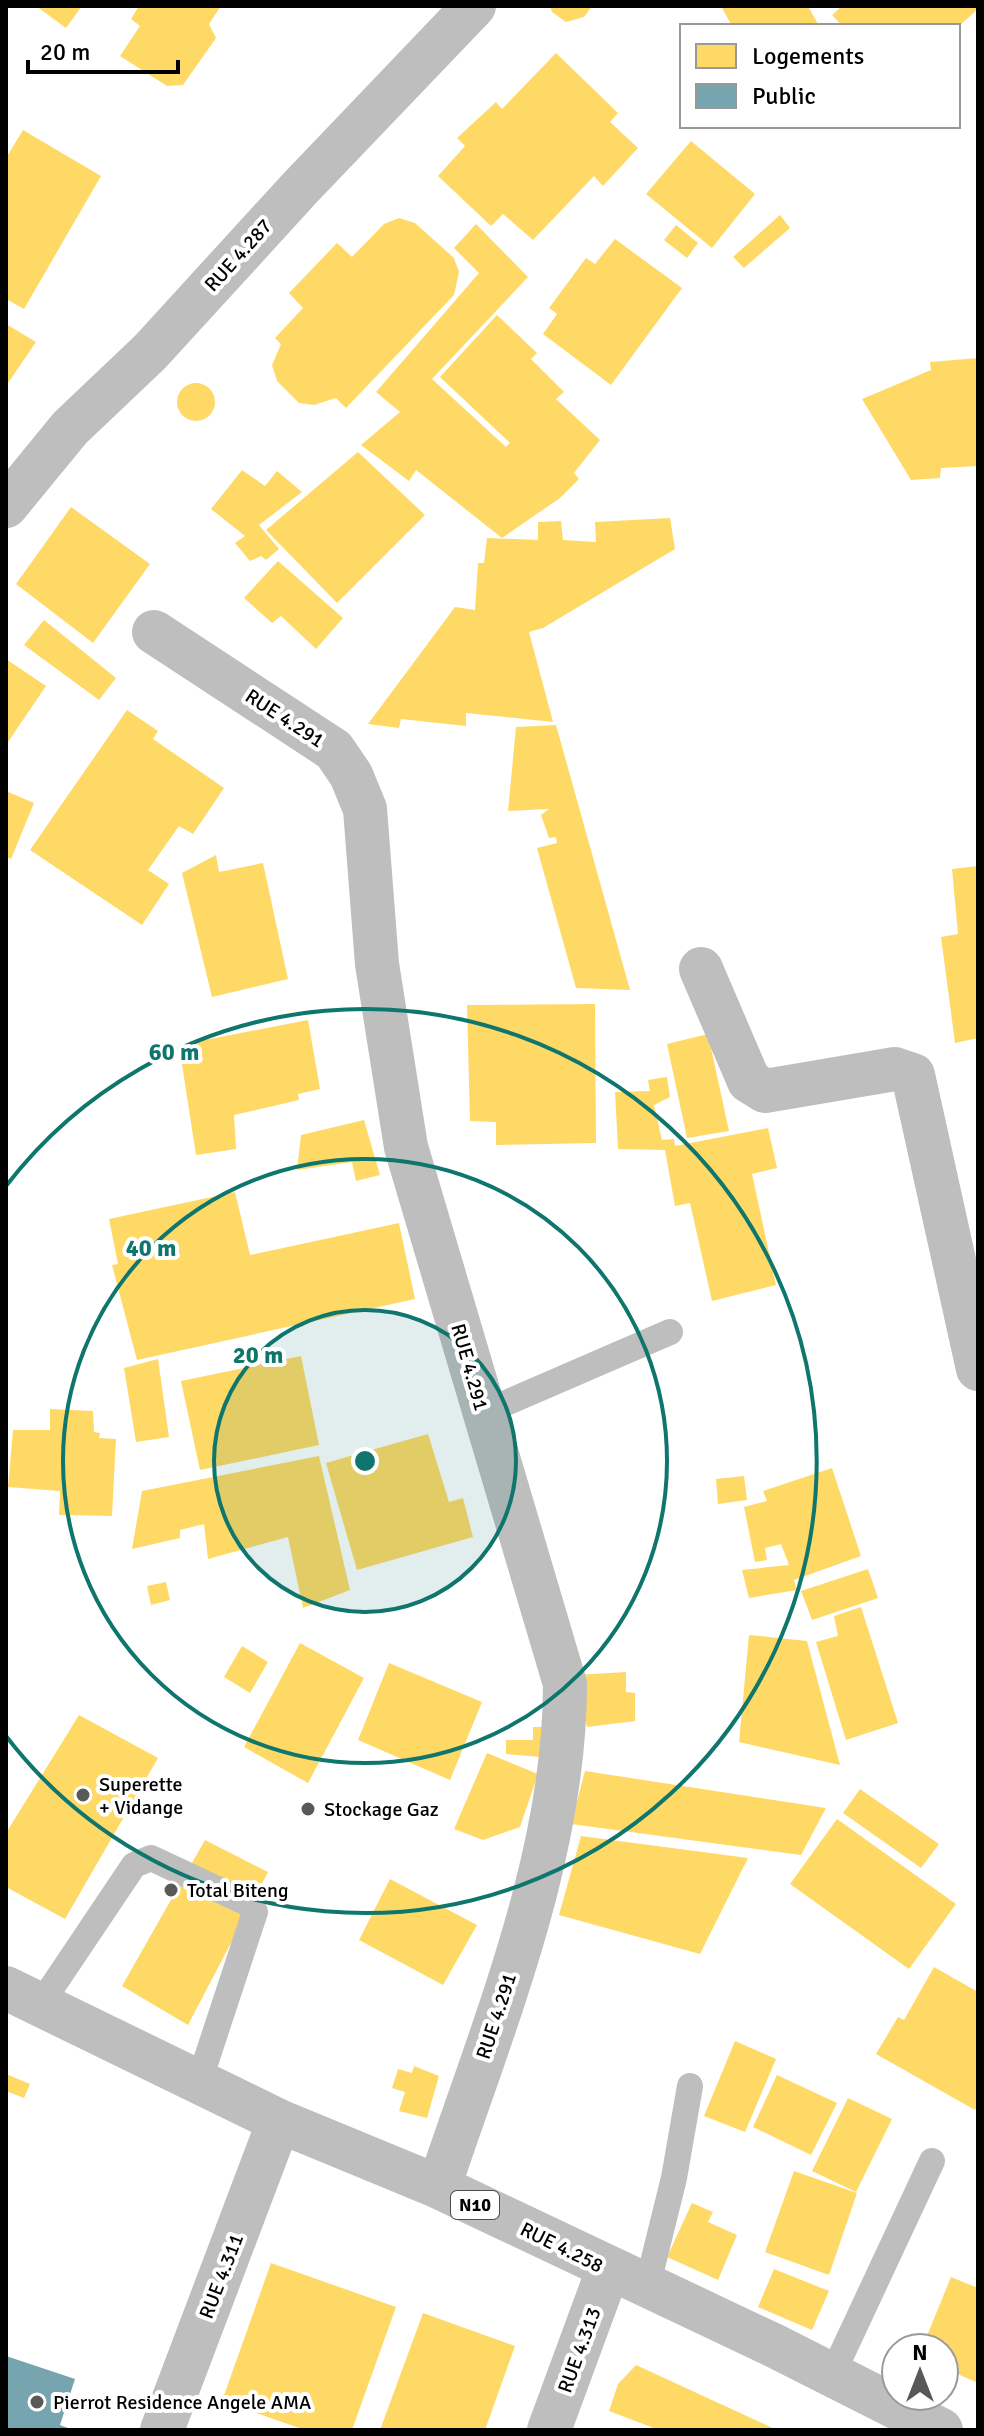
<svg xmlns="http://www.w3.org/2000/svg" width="984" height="2436" font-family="Signika,sans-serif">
  <rect width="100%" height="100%" fill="#fff"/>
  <path fill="#ffd966" d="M36 6H82L66 28Z
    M139 6H221L209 24 216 38 183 85 167 86 120 56 140 26 131 19Z
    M550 6H592L584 17 566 22 552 12Z
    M721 6H808L819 26H732Z
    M842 6H977L978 9 959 26H842L832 15Z
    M556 53 618 113 610 122 638 148 603 186 594 176 533 240 503 214 491 226 438 176 465 146 457 138 496 102 502 109Z
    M23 130 101 176 24 309 6 299V158Z
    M691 141 755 194 712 248 646 194Z
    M780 215 790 228 744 268 733 257Z
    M399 218 415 223 454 258 459 272 454 295 346 408 336 398 314 405 299 403 277 381 272 365 281 344 275 338 303 308 289 293 337 243 352 257 384 224Z
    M476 224 528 277 432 379 506 447 510 443 440 377 497 315 537 353 531 359 564 392 556 399 600 440 574 473 579 479 560 498 502 538 416 470 409 481 361 445 400 412 376 392 479 273 454 248Z
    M676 225 698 243 687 258 664 240Z
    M615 239 682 288 611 385 543 334 557 314 549 308 586 258 595 264Z
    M6 324 36 342 6 386Z
    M978 358V466L941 468 940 478 911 480 862 399 931 370 930 362Z
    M177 402a19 19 0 1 1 38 0a19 19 0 1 1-38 0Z
    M358 452 425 515 337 603 266 530Z
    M242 470 265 486 277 471 302 492 259 525 279 549 266 560 261 556 250 561 235 543 245 536 211 509Z
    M71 507 150 564 93 643 16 584Z
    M670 518 675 549 543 628 529 632 553 722 466 713V726L401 719 399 728 368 724 455 607 475 610 478 563H484L487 538 538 540V522L561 521 563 540 596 542 595 522Z
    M278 561 343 618 316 649 281 616 272 623 244 598Z
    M44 620 116 678 99 700 24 645Z
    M6 659 46 686 6 745Z
    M127 710 158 731 153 739 224 788 193 834 179 826 148 870 169 884 142 925 30 850Z
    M556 725 630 990 576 988 537 848 557 843 556 837 549 838 541 815 549 809 508 811 516 727Z
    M6 791 34 803 11 859 6 857Z
    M216 855 219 872 263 863 288 979 212 997 182 873Z
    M978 866V1038L955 1043 941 937 958 934 952 869Z
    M595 1004 596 1143 496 1145V1122L470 1121 467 1005Z
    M308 1020 320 1089 298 1094 299 1100 234 1115 236 1149 196 1155 179 1045Z
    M708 1034 729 1131 687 1138 667 1044Z
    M667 1077 670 1097 654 1105 662 1140 674 1139 675 1146 768 1128 777 1168 752 1174 776 1285 712 1301 690 1203 675 1206 665 1150 618 1149 615 1092 650 1091 648 1080Z
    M364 1120 380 1175 356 1181 352 1162 297 1170 301 1135Z
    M235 1192 250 1255 399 1223 415 1299 137 1360 112 1265 118 1264 109 1219Z
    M301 1356 319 1445 200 1470 181 1381Z
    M158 1359 169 1437 136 1442 124 1368Z
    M50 1409 93 1411 94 1432 100 1433 99 1438 116 1439 112 1516 59 1515 60 1491 8 1487 13 1430H50Z
    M428 1434 449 1502 463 1498 473 1537 357 1570 326 1463Z
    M319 1456 350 1590 303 1608 288 1537 208 1559 204 1524 180 1530V1538L132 1549 142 1491Z
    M832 1468 861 1556 794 1580 797 1590 749 1598 742 1570 789 1565 781 1544 765 1548 767 1560 755 1562 744 1507 767 1501 763 1491Z
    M744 1476 747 1500 718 1504 716 1479Z
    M868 1569 878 1598 812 1620 801 1591Z
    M166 1582 170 1600 151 1605 147 1586Z
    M861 1607 898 1723 846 1740 816 1642 838 1636 834 1616Z
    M749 1635 807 1641 840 1765 739 1742Z
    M300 1643 364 1678 308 1783 244 1747Z
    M242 1646 268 1662 250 1693 224 1677Z
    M389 1663 482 1702 450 1780 358 1740Z
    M626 1672V1692L635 1693V1721L587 1727 575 1675Z
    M79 1715 158 1758 65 1919 6 1887V1833Z
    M533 1727H542L541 1757 506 1754V1740H533Z
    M487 1753 538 1774 520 1827 483 1840 454 1829Z
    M585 1771 826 1808 801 1855 571 1824Z
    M860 1789 939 1844 921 1868 843 1813Z
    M837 1819 956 1904 909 1969 790 1884Z
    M581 1836 748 1858 700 1954 559 1915Z
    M205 1840 268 1872 188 2025 122 1986Z
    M390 1879 477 1925 443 1985 359 1940Z
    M934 1967 978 1992V2104L975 2110 876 2054 898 2017 904 2020Z
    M735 2041 776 2059 745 2132 704 2116Z
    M414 2066 439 2076 427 2118 399 2111 405 2092 392 2088 398 2069 412 2073Z
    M6 2074 30 2084 24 2098 6 2091Z
    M777 2075 837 2103 811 2155 753 2127Z
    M848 2098 892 2119 856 2192 812 2171Z
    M794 2171 857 2193 829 2275 765 2252Z
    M692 2203 713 2212 708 2222 737 2235 718 2280 667 2257Z
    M271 2263 396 2307 352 2430H305L222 2401Z
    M774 2269 829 2291 812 2330 758 2307Z
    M951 2277 978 2288V2383L944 2368V2348H922Z
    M423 2313 515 2346 485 2430H380Z
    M636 2365 777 2430H659L609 2411 618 2384Z"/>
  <path fill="#76a5af" d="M6 2356 75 2379 60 2425 73 2430H6Z"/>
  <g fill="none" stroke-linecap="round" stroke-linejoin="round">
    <path stroke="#bebebe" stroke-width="26" d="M483 1413 670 1332
      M40 2005 134 1865 151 1858 247 1903 255 1912 199 2082
      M647 2287 674 2178 690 2086
      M832 2375 932 2161"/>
    <path stroke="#bebebe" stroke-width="44" d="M6 506 70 428 150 352 300 188 474 6
      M154 632 334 750 351 775 365 809 377 964 406 1147 565 1684C565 1856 493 2025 439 2187
      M701 969 749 1081 765 1091 895 1069 913 1075 978 1369
      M162 2430 279 2121
      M549 2430 608 2270"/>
    <path stroke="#bebebe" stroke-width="44" d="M6 1988 279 2121 439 2187 773 2345 941 2430"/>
  </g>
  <circle cx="365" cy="1461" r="151" fill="#0f766e" fill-opacity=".12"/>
  <g fill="none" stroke="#0f766e" stroke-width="4">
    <circle cx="365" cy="1461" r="151"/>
    <circle cx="365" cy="1461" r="302"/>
    <path d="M6 1186A452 452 0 1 1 6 1736"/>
  </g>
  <g fill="#595959" stroke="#fff" stroke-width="3">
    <circle cx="83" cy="1795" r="8"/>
    <circle cx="308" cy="1809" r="8"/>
    <circle cx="171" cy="1890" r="8"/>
    <circle cx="37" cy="2402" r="8"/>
  </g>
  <g text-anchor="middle" stroke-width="8" stroke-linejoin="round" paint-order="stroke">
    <rect fill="#fff" stroke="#4c4c4c" stroke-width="2" x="451" y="2191" width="48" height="28" rx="6"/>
    <g font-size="18" font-weight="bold" fill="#000">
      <text x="475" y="2211">N10</text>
    </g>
    <g font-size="20" fill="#000" stroke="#fff">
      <text transform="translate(238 255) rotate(-48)" y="7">RUE 4.287</text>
      <text transform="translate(285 718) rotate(33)" y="7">RUE 4.291</text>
      <text transform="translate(470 1367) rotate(74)" y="7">RUE 4.291</text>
      <text transform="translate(496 2016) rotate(-72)" y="7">RUE 4.291</text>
      <text transform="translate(562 2247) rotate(26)" y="7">RUE 4.258</text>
      <text transform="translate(221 2276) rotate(-69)" y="7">RUE 4.311</text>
      <text transform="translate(579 2350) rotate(-70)" y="7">RUE 4.313</text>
    </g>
    <g font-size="20" fill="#000" stroke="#fff" text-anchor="start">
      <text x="99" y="1791">Superette<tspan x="99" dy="23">+ Vidange</tspan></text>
      <text x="324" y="1816">Stockage Gaz</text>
      <text x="187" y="1897">Total Biteng</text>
      <text x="53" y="2409">Pierrot Residence Angele AMA</text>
    </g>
  </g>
  <circle cx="365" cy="1461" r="12" fill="#0f766e" stroke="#fff" stroke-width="4"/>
  <g font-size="24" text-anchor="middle" font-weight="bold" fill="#0f766e" stroke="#fff" stroke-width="8" stroke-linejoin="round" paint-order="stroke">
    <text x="174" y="1060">60 m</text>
    <text x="151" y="1256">40 m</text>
    <text x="258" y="1363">20 m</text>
  </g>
  <rect width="984" height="2436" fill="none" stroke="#000000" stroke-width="16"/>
  <rect x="680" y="24" width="280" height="104" fill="#ffffff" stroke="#999999" stroke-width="2"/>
  <rect x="696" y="44" width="40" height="24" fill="#ffd966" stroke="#999999" stroke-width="2"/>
  <text x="752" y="64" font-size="24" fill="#000000">Logements</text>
  <rect x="696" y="84" width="40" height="24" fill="#76a5af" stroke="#999999" stroke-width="2"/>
  <text x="752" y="104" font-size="24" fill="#000000">Public</text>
  <g transform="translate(920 2372)"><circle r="38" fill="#ffffff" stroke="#999999" stroke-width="2"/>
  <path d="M0-6L14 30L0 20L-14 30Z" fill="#595959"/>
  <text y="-12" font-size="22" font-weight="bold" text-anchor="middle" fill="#000000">N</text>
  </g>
  <path d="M28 60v12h150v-12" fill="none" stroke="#000000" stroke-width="4"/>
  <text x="40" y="60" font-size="24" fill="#000000" stroke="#ffffff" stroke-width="6" paint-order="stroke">20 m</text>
</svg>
